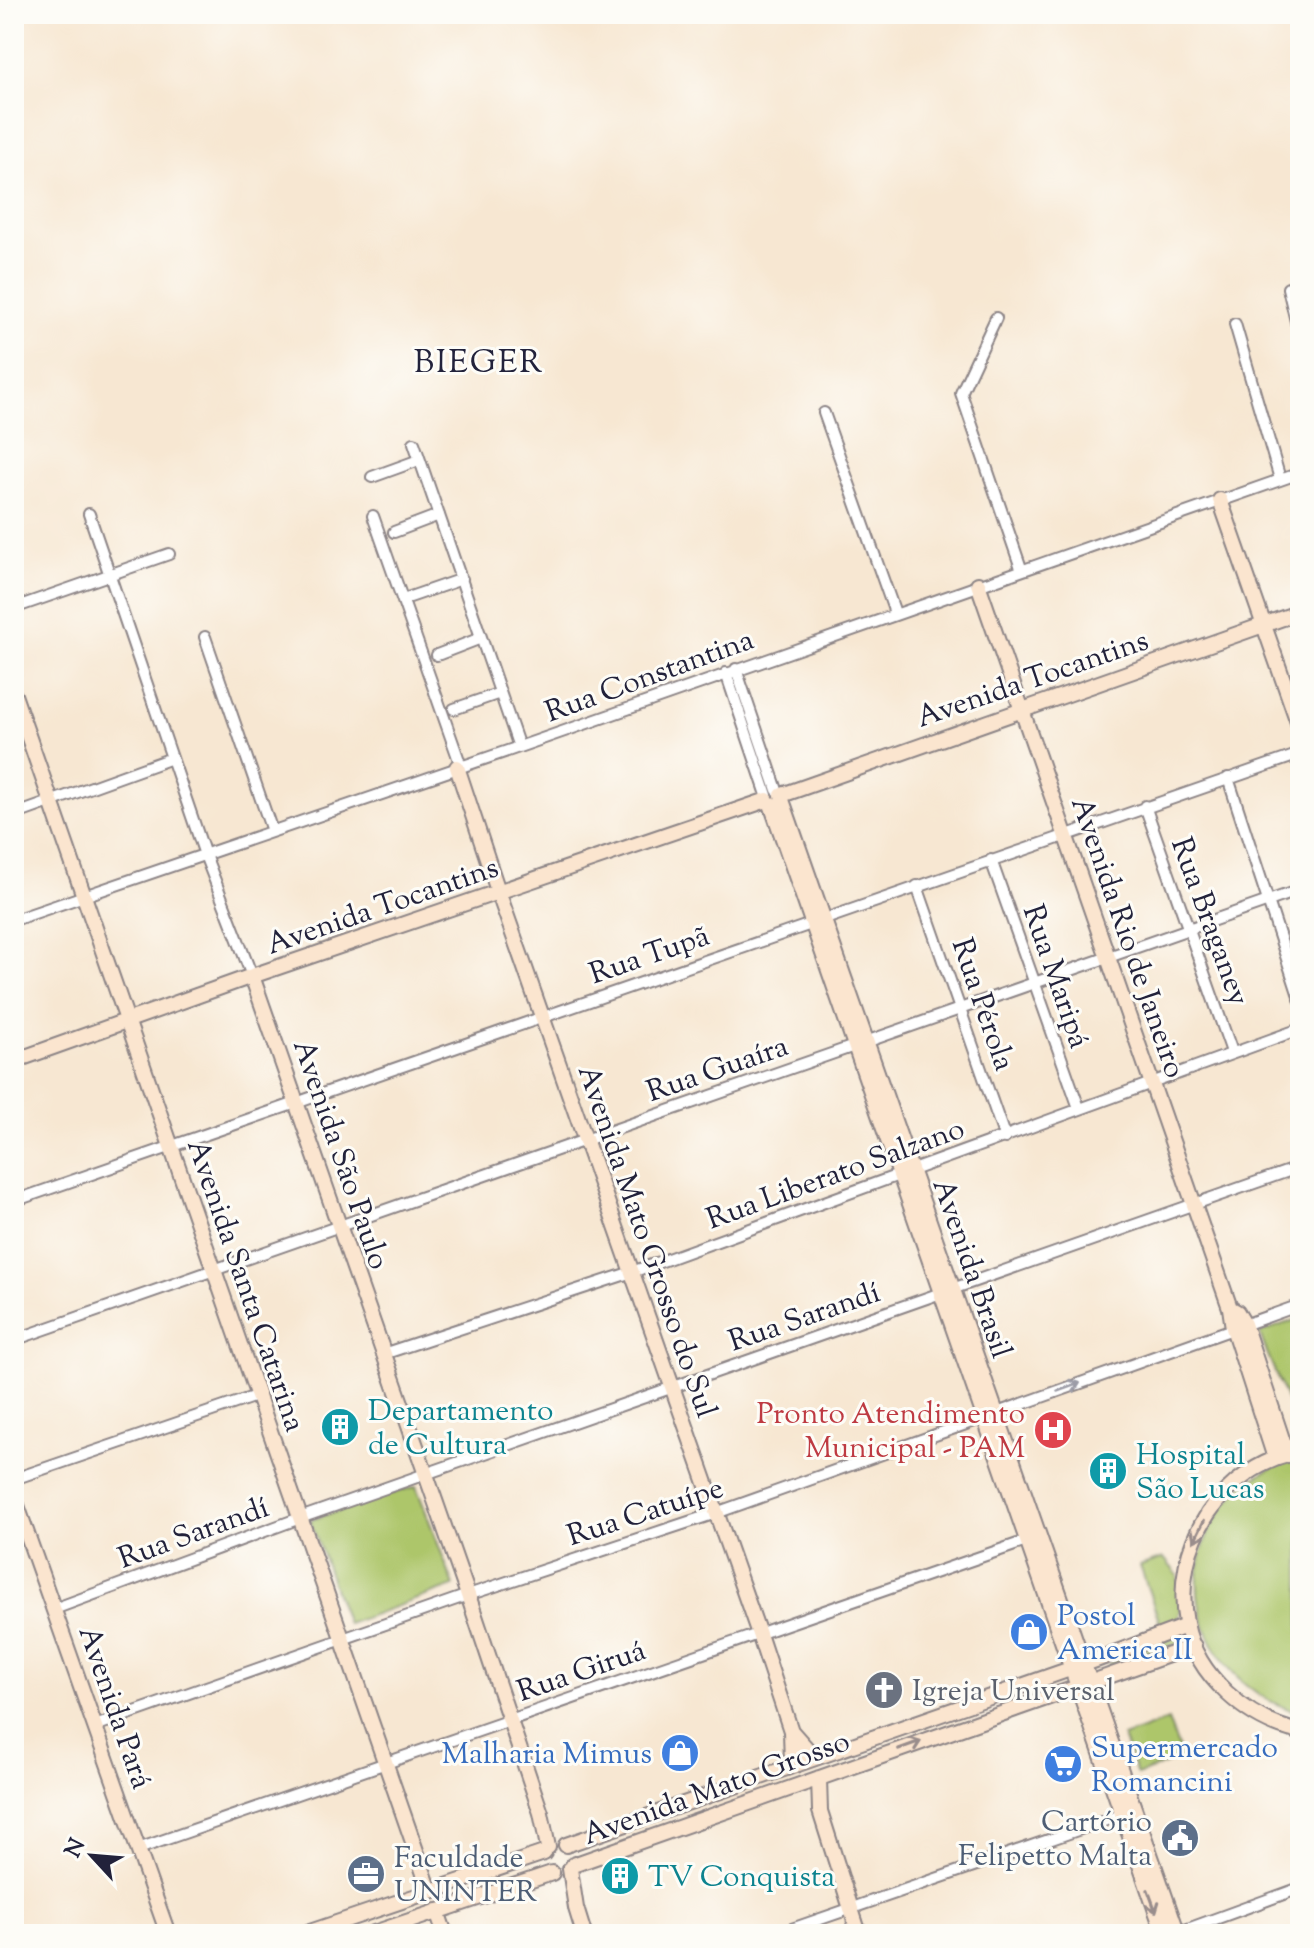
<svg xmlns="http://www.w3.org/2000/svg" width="1314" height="1948" font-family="'Sorts Mill Goudy',serif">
  <rect width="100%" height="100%" fill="#fdfcf7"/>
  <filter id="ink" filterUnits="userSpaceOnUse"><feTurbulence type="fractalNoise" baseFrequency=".0125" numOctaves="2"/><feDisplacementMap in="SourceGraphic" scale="16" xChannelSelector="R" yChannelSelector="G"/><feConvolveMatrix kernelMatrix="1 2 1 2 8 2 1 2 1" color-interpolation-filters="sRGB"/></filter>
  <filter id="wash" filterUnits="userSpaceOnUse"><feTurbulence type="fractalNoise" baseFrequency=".006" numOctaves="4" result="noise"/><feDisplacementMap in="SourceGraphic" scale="32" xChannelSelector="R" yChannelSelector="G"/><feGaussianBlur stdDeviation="1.8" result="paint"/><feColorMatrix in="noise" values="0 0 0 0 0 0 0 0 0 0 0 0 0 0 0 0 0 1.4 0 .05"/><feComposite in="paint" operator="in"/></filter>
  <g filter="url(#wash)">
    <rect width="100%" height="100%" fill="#f7e7d2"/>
    <path fill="#adc66b" stroke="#687453" stroke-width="2" d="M1300 1318V1433L1259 1333Z
      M1300 1455V1713C1203 1685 1163 1573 1233 1496 1251 1475 1275 1466 1300 1455Z
      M416 1486 454 1586 347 1624 310 1520Z
      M1164 1558 1178 1576 1181 1610 1176 1624 1162 1629 1140 1566Z
      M1184 1633 1186 1640 1110 1667 1108 1664Z
      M1168 1720 1182 1758 1137 1775 1123 1737Z"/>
  </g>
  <g filter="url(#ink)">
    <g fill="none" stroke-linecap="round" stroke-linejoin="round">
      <g stroke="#8c8486" stroke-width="14">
        <path id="street" d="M1288 288 1300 338
          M996 318 961 393 1021 568
          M1235 324 1280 479
          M824 413 895 613
          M414 443 519 747
          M372 477 419 460
          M89 514 205 855 252 976
          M373 516 461 766
          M394 532 439 515
          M410 597 462 579
          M14 608 169 554
          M205 637 272 831
          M437 655 481 638
          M736 669 777 790
          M726 673 767 795
          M454 709 500 693
          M1228 778 1300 999
          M1145 806 1232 1052
          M14 815 172 758
          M991 860 1079 1108
          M917 886 1005 1138
          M14 920 519 747 1300 473
          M14 1201 1300 754
          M14 1340 1300 890
          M383 1354 632 1272 1300 1029
          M14 1479 256 1396
          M54 1609 300 1518 1300 1167
          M95 1726 468 1595 716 1513 1300 1305
          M138 1849 1032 1539
          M777 1934 1121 1815
          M1174 1934 1300 1888"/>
      </g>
      <g stroke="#8c8486" stroke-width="18">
        <path id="secondary" d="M1220 500 1300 728
          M978 584 1230 1308 1233 1328 1275 1458
          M14 695 430 1891
          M457 767 499 894 759 1634 791 1731 792 1764
          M782 795 1300 612
          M782 800 1178 1934
          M771 804 1164 1934
          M252 976 468 1595 541 1813 548 1847
          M14 1061 252 976 767 800
          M1230 1308 1237 1312 1244 1324 1287 1454
          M1300 1452C1222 1466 1171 1545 1186 1623 1196 1676 1248 1721 1300 1732
          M14 1497 168 1934
          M791 1731 814 1757
          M819 1778 820 1811 859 1934
          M566 1845 1096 1660 1186 1626
          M573 1865 1194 1646
          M570 1869 576 1908 584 1934
          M437 1911 445 1934
          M304 1934 544 1853
          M371 1934 552 1873"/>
      </g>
      <use href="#street" stroke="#fff" stroke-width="10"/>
      <use href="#secondary" stroke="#fbe5cf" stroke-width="14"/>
    </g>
    <defs><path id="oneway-shaft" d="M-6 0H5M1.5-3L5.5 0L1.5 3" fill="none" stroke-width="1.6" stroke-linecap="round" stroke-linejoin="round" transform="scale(2)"/></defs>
    <use stroke="#9c9ca7" href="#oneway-shaft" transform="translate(1069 1387) rotate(-20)"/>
    <g stroke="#998d8c">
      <use href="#oneway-shaft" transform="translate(1199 1531) rotate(116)"/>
      <use href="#oneway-shaft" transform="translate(910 1745) rotate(-20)"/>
      <use href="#oneway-shaft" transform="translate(1152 1901) rotate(70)"/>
    </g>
  </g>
  <defs>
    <g id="building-disc" transform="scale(2)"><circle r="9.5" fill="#0f9aa8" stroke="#fdfcf7"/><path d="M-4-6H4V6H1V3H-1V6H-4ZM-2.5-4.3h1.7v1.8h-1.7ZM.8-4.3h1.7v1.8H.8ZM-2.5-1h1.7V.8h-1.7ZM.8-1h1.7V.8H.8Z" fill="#fff"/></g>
    <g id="hospital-disc" transform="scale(2)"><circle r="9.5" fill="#e0444e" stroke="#fdfcf7"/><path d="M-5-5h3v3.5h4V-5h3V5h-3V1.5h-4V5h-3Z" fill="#fff"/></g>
    <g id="shop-disc" transform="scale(2)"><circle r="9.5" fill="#3f7fe0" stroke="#fdfcf7"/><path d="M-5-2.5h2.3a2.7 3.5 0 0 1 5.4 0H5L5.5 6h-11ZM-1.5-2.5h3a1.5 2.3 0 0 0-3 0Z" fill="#fff"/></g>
    <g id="church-disc" transform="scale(2)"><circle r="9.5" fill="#6b7280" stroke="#fdfcf7"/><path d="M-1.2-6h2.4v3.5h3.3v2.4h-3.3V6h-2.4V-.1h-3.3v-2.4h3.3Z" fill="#fff"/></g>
    <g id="supermarket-disc" transform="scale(2)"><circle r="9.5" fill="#3f7fe0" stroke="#fdfcf7"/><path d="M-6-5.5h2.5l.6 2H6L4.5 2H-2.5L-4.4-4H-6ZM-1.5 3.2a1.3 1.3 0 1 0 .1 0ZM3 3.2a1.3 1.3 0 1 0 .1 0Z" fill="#fff"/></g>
    <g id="civic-disc" transform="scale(2)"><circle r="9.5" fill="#5c6f8a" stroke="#fdfcf7"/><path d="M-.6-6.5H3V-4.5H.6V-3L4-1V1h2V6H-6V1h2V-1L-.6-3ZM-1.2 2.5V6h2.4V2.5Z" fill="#fff"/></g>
    <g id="office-disc" transform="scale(2)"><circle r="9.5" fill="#5c6f8a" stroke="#fdfcf7"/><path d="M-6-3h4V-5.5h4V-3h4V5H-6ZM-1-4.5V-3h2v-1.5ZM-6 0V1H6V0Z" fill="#fff"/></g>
  </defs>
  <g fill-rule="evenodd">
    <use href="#building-disc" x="340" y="1427"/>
    <use href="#hospital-disc" x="1053" y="1430"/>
    <use href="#building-disc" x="1108" y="1471"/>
    <use href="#shop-disc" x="1029" y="1632"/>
    <use href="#church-disc" x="884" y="1690"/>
    <use href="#shop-disc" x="680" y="1753"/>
    <use href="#supermarket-disc" x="1063" y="1764"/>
    <use href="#civic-disc" x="1180" y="1838"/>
    <use href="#office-disc" x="366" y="1874"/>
    <use href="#building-disc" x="620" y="1876"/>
  </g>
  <g text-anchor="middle" stroke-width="6" stroke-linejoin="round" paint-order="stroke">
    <g font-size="30" fill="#22223b" stroke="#fdfcf7">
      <text transform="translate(649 675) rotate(-20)" y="10">Rua Constantina</text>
      <text transform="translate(1032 678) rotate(-19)" y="10">Avenida Tocantins</text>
      <text transform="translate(382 905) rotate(-19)" y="10">Avenida Tocantins</text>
      <text transform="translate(1211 921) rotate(70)" y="10">Rua Braganey</text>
      <text transform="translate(1129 937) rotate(71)" y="10">Avenida Rio de Janeiro</text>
      <text transform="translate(649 954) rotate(-19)" y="10">Rua Tupã</text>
      <text transform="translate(1057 976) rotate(71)" y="10">Rua Maripá</text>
      <text transform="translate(984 1004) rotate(71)" y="10">Rua Pérola</text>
      <text transform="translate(717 1068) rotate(-19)" y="10">Rua Guaíra</text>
      <text transform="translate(342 1154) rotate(71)" y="10">Avenida São Paulo</text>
      <text transform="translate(835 1173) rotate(-20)" y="10">Rua Liberato Salzano</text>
      <text transform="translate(648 1241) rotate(71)" y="10">Avenida Mato Grosso do Sul</text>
      <text transform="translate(973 1268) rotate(71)" y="10">Avenida Brasil</text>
      <text transform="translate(247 1285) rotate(71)" y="10">Avenida Santa Catarina</text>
      <text transform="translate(804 1316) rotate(-19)" y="10">Rua Sarandí</text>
      <text transform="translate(645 1511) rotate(-18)" y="10">Rua Catuípe</text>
      <text transform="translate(193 1532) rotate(-20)" y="10">Rua Sarandí</text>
      <text transform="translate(581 1670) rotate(-19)" y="10">Rua Giruá</text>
      <text transform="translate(116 1707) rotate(71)" y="10">Avenida Pará</text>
      <text transform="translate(716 1787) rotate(-20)" y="10">Avenida Mato Grosso</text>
    </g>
    <g font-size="30" fill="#0d838f" stroke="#fdfcf7" text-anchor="start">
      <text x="368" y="1420">Departamento<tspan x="368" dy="34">de Cultura</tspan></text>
      <text x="1136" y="1464">Hospital<tspan x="1136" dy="34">São Lucas</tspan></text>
      <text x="648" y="1886">TV Conquista</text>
    </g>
    <g font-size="30" fill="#be3a42" stroke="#fdfcf7" text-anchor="end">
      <text x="1025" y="1423">Pronto Atendimento<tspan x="1025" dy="34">Municipal - PAM</tspan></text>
    </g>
    <g font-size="30" fill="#366cbe" stroke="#fdfcf7" text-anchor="start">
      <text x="1057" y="1625">Postol<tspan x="1057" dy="34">America II</tspan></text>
      <text x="1091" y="1757">Supermercado<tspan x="1091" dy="34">Romancini</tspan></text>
      <text x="652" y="1763" text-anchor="end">Malharia Mimus</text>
    </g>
    <g font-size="30" fill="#5b616d" stroke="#fdfcf7" text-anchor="start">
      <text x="912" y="1700">Igreja Universal</text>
    </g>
    <g font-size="30" fill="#4e5e75" stroke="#fdfcf7" text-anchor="end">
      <text x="1152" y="1831">Cartório<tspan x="1152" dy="34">Felipetto Malta</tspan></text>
      <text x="394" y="1867" text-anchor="start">Faculdade<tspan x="394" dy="34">UNINTER</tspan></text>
    </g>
    <g font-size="32" letter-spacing="2" fill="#22223b" stroke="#fdfcf7">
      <text x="479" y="372">BIEGER</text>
    </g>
  </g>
  <rect width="1314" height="1948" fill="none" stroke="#fdfcf7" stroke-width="48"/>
  <g transform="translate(92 1856) rotate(296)" stroke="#fdfcf7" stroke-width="6" paint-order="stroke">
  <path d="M0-6L14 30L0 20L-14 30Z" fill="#22223b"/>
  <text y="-12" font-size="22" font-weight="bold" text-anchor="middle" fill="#22223b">N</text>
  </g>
</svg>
